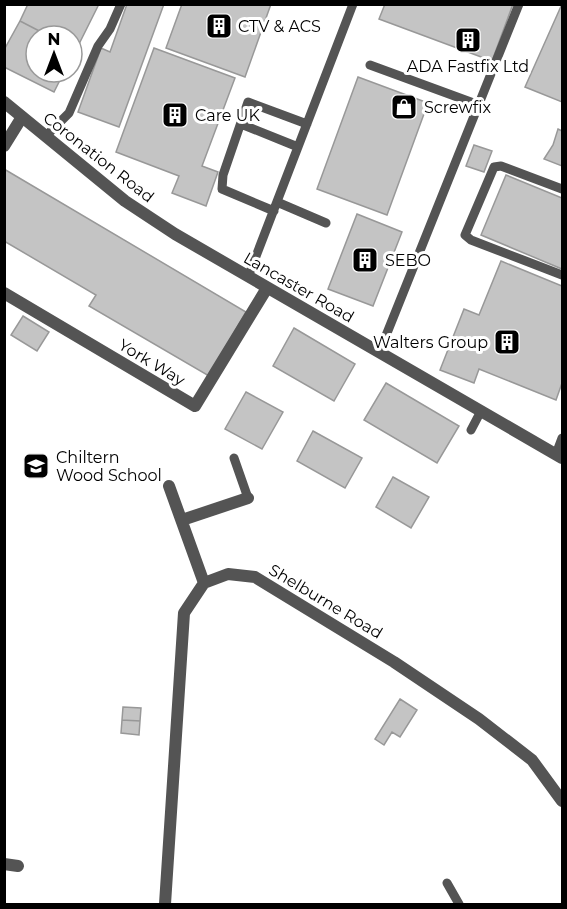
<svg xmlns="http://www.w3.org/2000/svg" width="567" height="909" font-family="Montserrat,sans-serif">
  <rect width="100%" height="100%" fill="#fff"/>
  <path fill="#c4c4c4" stroke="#989898" stroke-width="1.5" d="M28 4H99L76 50 72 48V36H49L20 21Z
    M127 4H164L119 127 78 112 101 48 110 52Z
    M182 4H271L245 77 166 48Z
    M385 4H513L492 61 379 19Z
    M562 4V102L525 87Z
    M20 21 49 36H36V72H64L54 92 4 67V50Z
    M154 48 235 78 202 166 218 172 206 206 172 193 179 176 116 152Z
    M358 77 428 103 387 215 317 189Z
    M558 129 562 131V166L544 159 553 145Z
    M474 145 492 151 484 172 466 166Z
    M4 169 246 312 209 376 89 306 96 295 4 241Z
    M506 175 562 198V269L481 235Z
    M357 214 402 232 373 306 328 289Z
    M501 261 562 286V383L556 400 479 369 474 383 440 370 464 309 479 315Z
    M23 316 49 332 37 351 11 335Z
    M294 328 355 364 334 401 273 366Z
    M386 383 459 426 437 463 364 420Z
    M246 392 283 412 262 449 225 429Z
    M313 431 362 458 345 488 297 461Z
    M393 477 429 497 411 528 376 507Z
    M400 699 417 710 400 737 392 732 384 745 375 739Z
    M123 707 141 708 140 721 122 720Z
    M122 720 140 721 139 735 121 733Z"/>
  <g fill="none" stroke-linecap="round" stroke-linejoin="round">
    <path stroke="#545454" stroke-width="9" d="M370 65 479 105
      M241 124 298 147
      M46 136 69 113 98 46 110 29 121 4
      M562 189 501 166 494 167 465 235 471 240 562 275
      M277 202 326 223
      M274 211 222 189 223 175 248 102 307 124
      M248 277 353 4
      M379 353 519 4
      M471 430 481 411
      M556 454 562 438
      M234 458 248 498
      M447 883 459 904"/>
    <path stroke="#545454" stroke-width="12" d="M4 146 22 117
      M4 293 195 406 267 288
      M169 486 204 583
      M182 520 248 498
      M4 864 18 866
      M165 904 184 613 204 583 228 574 255 577 394 662 479 719 532 760 562 801"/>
    <path stroke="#545454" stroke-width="12" d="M4 102 125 201 175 234 562 458"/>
  </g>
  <defs>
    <g id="building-square" transform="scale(1.35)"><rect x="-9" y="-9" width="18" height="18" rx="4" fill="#000" stroke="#fff"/><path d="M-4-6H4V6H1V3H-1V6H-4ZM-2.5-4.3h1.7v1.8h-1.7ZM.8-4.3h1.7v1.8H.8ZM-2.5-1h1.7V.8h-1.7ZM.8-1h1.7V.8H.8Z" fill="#fff"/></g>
    <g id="shop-square" transform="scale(1.35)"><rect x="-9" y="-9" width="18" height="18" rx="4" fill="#000" stroke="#fff"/><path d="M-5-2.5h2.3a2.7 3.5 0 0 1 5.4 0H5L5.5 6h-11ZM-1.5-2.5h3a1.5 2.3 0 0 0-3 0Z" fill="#fff"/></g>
    <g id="school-square" transform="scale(1.35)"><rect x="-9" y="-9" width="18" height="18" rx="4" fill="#000" stroke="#fff"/><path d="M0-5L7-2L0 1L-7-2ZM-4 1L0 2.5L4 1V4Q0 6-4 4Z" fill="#fff"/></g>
  </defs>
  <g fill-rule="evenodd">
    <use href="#building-square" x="219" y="26"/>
    <use href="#building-square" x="468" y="40"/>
    <use href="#shop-square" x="404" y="107"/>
    <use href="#building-square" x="175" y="115"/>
    <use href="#building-square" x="365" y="260"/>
    <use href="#building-square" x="507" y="342"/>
    <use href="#school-square" x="36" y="466"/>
  </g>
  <g text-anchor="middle" stroke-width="6" stroke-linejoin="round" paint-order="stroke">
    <g font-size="16" fill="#000" stroke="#fff" text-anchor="start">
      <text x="238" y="32">CTV &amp; ACS</text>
      <text x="468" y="72" text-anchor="middle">ADA Fastfix Ltd</text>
      <text x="424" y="113">Screwfix</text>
      <text x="195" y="121">Care UK</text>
      <text x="385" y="266">SEBO</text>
      <text x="488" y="348" text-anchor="end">Walters Group</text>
      <text x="56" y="463">Chiltern<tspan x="56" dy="18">Wood School</tspan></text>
    </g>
    <g font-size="16" fill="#000" stroke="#fff">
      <text transform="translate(99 157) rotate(38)" y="6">Coronation Road</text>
      <text transform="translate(299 287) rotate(30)" y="6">Lancaster Road</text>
      <text transform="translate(152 362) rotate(31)" y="6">York Way</text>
      <text transform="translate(326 601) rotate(31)" y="6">Shelburne Road</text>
    </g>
  </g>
  <rect width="567" height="909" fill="none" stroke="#000000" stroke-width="12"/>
  <g transform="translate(54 54)"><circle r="28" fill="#ffffff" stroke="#999999" stroke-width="1.5"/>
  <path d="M0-4.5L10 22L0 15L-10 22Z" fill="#000000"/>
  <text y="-9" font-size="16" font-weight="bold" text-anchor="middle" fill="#000000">N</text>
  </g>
</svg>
